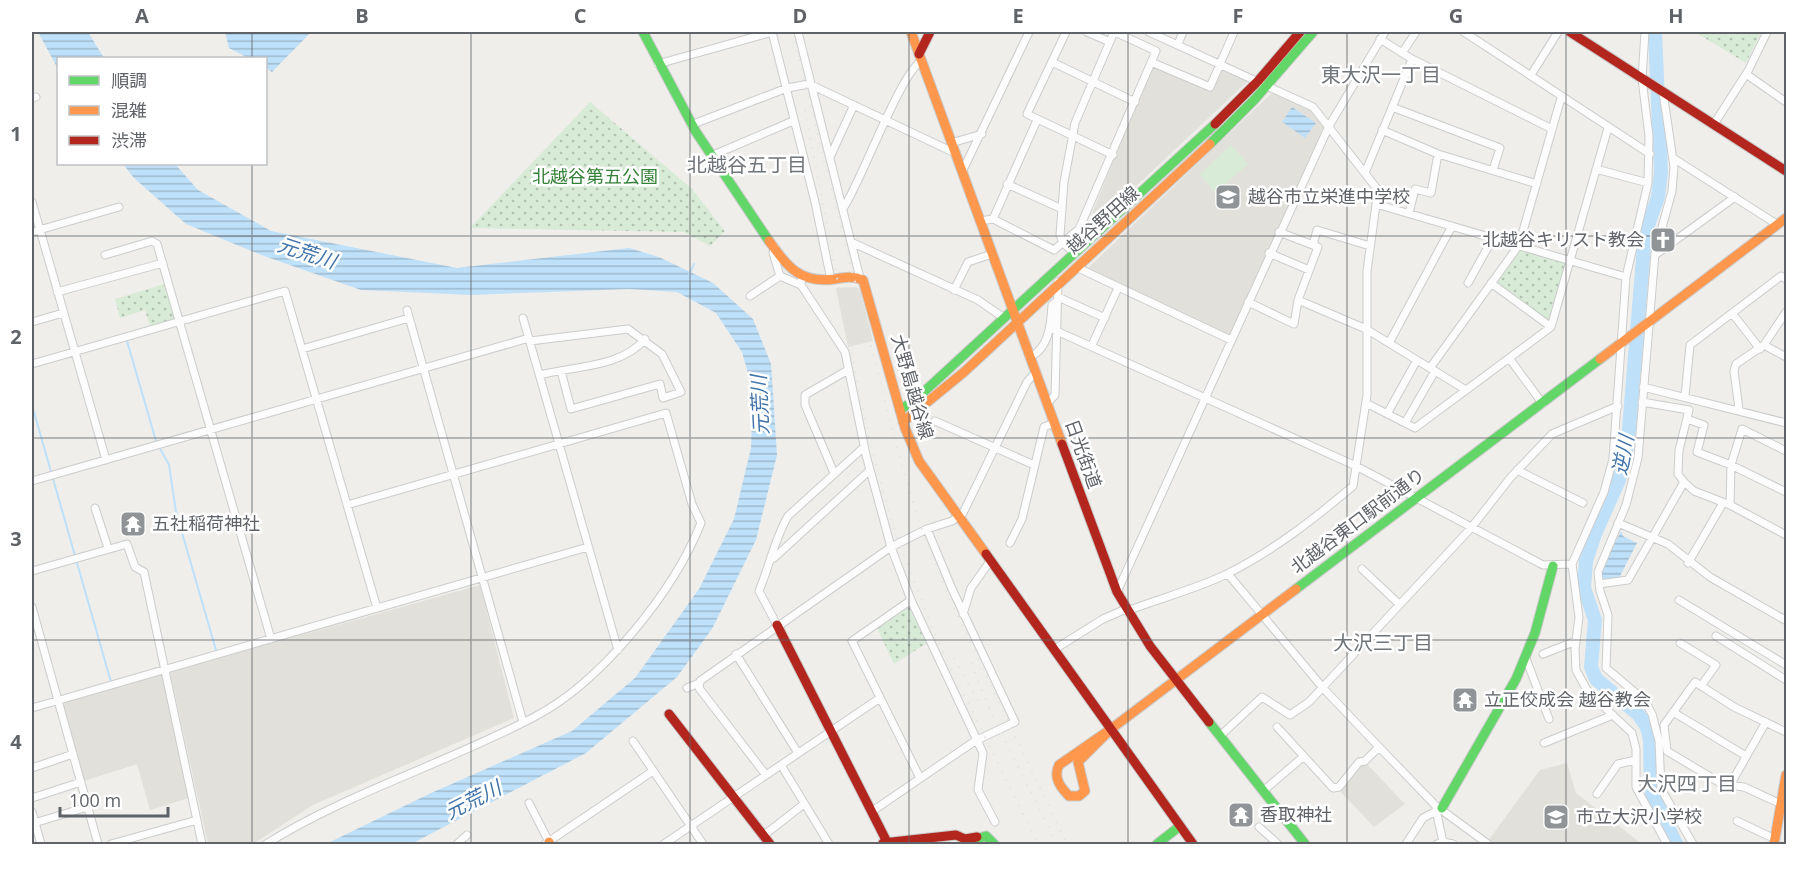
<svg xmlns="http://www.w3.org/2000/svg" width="1818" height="876" font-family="'Open Sans','Noto Sans JP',sans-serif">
  <defs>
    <pattern id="green-dots" width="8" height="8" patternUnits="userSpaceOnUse" patternTransform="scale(1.5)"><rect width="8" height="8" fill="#d8ebd6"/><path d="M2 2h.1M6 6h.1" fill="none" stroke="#b2c2b1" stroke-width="1.8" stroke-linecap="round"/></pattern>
    <pattern id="water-rules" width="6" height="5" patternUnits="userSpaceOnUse" patternTransform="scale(1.5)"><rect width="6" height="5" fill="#bfe0f9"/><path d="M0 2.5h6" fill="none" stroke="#9eb9cd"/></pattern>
  </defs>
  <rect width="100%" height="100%" fill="#efeeea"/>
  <path fill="#e2e0da" d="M1152 65 1211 90 1220 67 1249 80 1083 236Z
    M1275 90 1311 109 1326 126 1230 336 1088 268Z
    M856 287 860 290 873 341 848 347 836 288Z
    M480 585 514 718 313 805 253 844H208L170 672Z
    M165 672 189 798 150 810 137 764 84 781 61 701Z
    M1359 763H1366L1405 804 1374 827 1339 790Z
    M1567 763 1576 793 1642 844H1493L1488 841 1540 770Z"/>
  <path fill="url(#green-dots)" d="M1695 32H1761L1746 63Z
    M590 102 692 189 725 231 710 246 684 232 470 228Z
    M1520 249 1566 262 1549 322 1494 283Z
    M167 283 178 321 151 329 145 310 120 318 115 299Z
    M909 607 927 643 894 664 877 628Z"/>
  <path fill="#d8ebd6" d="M1231 145 1248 164 1215 193 1200 174Z"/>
  <path fill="url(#water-rules)" d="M38 32H88L104 58H58V69Z
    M225 32H311L272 72 266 68V58H248L229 48Z
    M1292 107 1316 123 1305 138 1282 122Z
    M123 164H175L198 190 271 231 457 268 629 248 659 257 713 283 753 319 771 364 777 455 756 540 712 629 677 677 586 753 411 844H326L429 794 572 731 635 678 699 589 734 519 751 448 753 391 742 352 716 313 677 292 629 289 471 295 361 290 264 256 186 224 134 178Z
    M1621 531 1623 536 1637 543 1619 578 1602 579V569Z"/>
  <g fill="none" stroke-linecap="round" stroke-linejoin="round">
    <path stroke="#bfe0f9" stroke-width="2" d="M689 275 694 264
      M127 341 156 441 169 465 176 512 216 650
      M32 405 111 682"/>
    <path stroke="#bfe0f9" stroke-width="14" d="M1655 32 1661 172 1658 197 1645 234 1628 441 1619 480 1595 534 1586 561 1584 588 1595 620 1591 667 1596 679 1638 714 1647 727 1650 741 1651 791 1676 844"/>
    <g stroke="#cbcccc" stroke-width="9">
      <path id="street" d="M798 32 860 278
        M1066 32 1027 114 1113 155
        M1087 32 1110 42
        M1464 32 1650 154
        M1645 32 1642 79 1649 136 1648 183 1626 277 1613 459 1604 492 1572 564 1579 617 1575 649 1576 670 1588 692 1632 733 1636 749V787L1667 844
        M1380 39 1412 59 1552 129
        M1178 44 1183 32
        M1402 53 1416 32
        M1052 62 1135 102
        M1151 62 1210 87 1234 32
        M658 64 772 32 815 202 831 280
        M1746 74 1786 102
        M1531 75 1558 32
        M1663 92 1674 167 1672 191 1655 253 1638 458 1626 505 1598 572 1600 591 1608 615 1606 668 1644 700 1652 714 1659 741 1661 789 1693 844
        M32 98 36 97
        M1392 107 1500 148 1493 170
        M1714 124 1748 71 1767 32
        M691 125 787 88 809 84 955 153
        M1382 130 1438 154 1537 184
        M951 143 982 134
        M711 156 793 121
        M830 157 854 105
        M1673 158 1778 225
        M1596 169 1648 183
        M962 172 1029 32
        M1365 173 1412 59
        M1007 184 1060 208
        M32 202 106 460
        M1376 204 1626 277
        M844 207C861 182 902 69 922 61
        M1409 213 1415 189 1431 193 1438 154
        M993 219 1037 120
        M980 221 993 219 1054 250 1079 229 1156 51 1115 32
        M32 232 119 207
        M851 242 978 300 1004 318
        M1313 245 1317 230 1370 246
        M1074 253 1063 243 1060 235 1064 182 1075 123 1114 32
        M1269 253 1309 270
        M105 255 152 241 157 244 271 639
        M1655 255 1735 197
        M1076 267 1231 340
        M780 276 801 285
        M802 276 801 285 845 352 866 455 891 547 911 600 983 753 978 790 995 822
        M1468 283 1493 238
        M1491 283 1551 327
        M954 290 968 262 992 254
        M57 292 163 263
        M750 296 780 276 773 253 775 247
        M1058 297 1105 318
        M1298 300 1366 329 1466 390
        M1248 302 1294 324 1298 300 1318 247 1279 232
        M407 310 523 722
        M1732 313 1760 349
        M523 318 618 650
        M32 322 63 313
        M1050 328 1356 466 1543 565 1572 564
        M530 341 628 329 662 354 681 392 663 398 660 384 571 409 561 371
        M1389 343 1452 226
        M1092 345 1118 288
        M1764 345 1786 357
        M302 349 409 318
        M1029 357C1049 350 1051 323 1052 305L1058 300
        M1509 358 1543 404
        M32 364 285 291 377 608
        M1430 368 1519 245 1561 98
        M540 375C573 366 621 368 645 339
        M1643 387 1786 423
        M1685 396 1690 345 1781 276 1786 279
        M1642 402 1689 410 1679 450 1678 474 1684 482 1694 491 1730 505 1786 535
        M1366 403 1415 428 1551 327 1608 128
        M1047 404 1055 395 1058 282
        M1739 409 1734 371 1736 364 1764 345 1786 312
        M1387 414 1417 360
        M1687 419 1704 425 1697 452 1731 465 1786 492
        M935 421 1034 465
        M1405 423 1435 371
        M1517 470 1583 503
        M834 473 805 405V395L848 370
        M32 481 529 338
        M1730 505 1731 465 1742 429 1786 451
        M95 508 108 548
        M1618 523 1668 544 1710 577 1785 620 1786 617
        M1010 543 1022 519 1044 427 1054 423
        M774 558 870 470
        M1688 563 1723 503
        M1362 569 1399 604
        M32 571 127 544 135 567 144 572 202 844
        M1228 574 1323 688 1379 747 1436 806 1488 844
        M1599 584 1628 580 1684 482
        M1117 592 1329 126 1385 32
        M911 600 852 641 920 778
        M1679 600 1786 665
        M32 607 98 844
        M1127 611C1159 599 1198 588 1227 574 1273 551 1314 519 1353 486L1367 395V271L1378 190 1313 107 1149 32
        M963 614 971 588 991 560
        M777 625 759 591C769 567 775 538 788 516L864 447
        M1716 636 1786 680
        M1680 643 1716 665 1701 686
        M1055 649 1103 619 1126 609
        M736 654 798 753
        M1543 654 1576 641
        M1525 656 1549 719
        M687 688 699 683
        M32 708 588 547
        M1673 712 1746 756
        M1277 727 1333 788 1339 787 1359 762 1365 761 1379 747
        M1220 736 1262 697 1290 715 1309 702 1471 528 1511 477 1552 434 1618 406
        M633 741 703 844
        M1544 743 1613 715
        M781 765 829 844
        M32 768 73 754
        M766 775 699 688 700 681 891 547 927 529
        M1730 785 1766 722
        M1263 791 1303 757
        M1597 794 1618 764 1636 760
        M32 798 81 782
        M529 803 549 842
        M1781 804 1744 787 1722 784 1667 751 1664 725 1695 682 1734 707 1786 732
        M1436 810 1443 842 1437 844
        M32 812 41 844
        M871 812 975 741 1015 722 952 589 927 529 952 521 963 513 1027 382 1035 373
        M1737 821 1775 839
        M34 823 87 807
        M1259 827 1278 844
        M763 836 804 804
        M1443 842 1453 844
        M111 844 197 820
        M266 844C349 792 448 763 536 716 602 681 674 591 701 523L692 504 666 413 347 505
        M457 844 467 835
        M545 844 653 771
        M664 844 880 698
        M1406 844 1423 818 1442 808"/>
    </g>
    <g stroke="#cacacb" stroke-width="11">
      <path id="fast" d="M643 32 696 132 769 241
        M1210 144 1255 99 1313 32
        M900 410 915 400 1215 124
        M1296 589 1600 359
        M1209 722 1305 844
        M1442 808 1516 679 1535 633 1553 566
        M973 840 986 836 994 844
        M1157 844 1180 826"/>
    </g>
    <g stroke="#cacacb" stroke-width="11">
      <path id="slow" d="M911 32 1062 444
        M769 241C788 267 800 284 835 279 845 277 853 276 863 280L905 428 919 461 986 554
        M1600 359 1786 218
        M903 422 964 372 1210 144
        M1111 729 1078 762 1085 791 1079 796H1069C1060 787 1053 777 1059 765L1111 729 1296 589
        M549 842 550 844
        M1774 844 1786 775"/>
    </g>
    <g stroke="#cacacb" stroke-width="11">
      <path id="jam" d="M1570 32 1786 171
        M919 54 930 32
        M1215 124 1258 81 1300 32
        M1062 444 1117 592 1150 646 1209 722
        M986 554 1193 844
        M777 625 888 844
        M669 714 770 844
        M883 843 956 835 965 839 977 837"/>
    </g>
    <use href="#street" stroke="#fdfcfc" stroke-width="7"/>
    <use href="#fast" stroke="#63d668" stroke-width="9"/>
    <use href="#slow" stroke="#ff974d" stroke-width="9"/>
    <use href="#jam" stroke="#b3261e" stroke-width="9"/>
    <path stroke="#e4e4e4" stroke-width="2" stroke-dasharray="1.5 8" stroke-linecap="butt" d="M792 32 897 449 919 522 950 600 1067 844
      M805 110 858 387 871 446 894 530 938 642 1038 844
      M954 658 979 702
      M971 663 993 717 1057 844"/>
  </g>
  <path fill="none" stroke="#5f6368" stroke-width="1.5" stroke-opacity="0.55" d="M252 32V58M471 32V844M690 32V844M909 32V844M1128 32V844M1347 32V844M1566 32V844M252 164V844M32 236H1786M32 438H1786M32 640H1786"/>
  <defs>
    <g id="school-square" transform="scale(1.35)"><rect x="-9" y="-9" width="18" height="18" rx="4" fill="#919496" stroke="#fff"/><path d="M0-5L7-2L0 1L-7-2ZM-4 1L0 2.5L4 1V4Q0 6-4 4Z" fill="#fff"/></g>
    <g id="church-square" transform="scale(1.35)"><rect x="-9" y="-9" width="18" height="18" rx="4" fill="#919496" stroke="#fff"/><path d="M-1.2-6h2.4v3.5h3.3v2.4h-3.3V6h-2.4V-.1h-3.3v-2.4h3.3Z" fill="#fff"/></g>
    <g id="temple-square" transform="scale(1.35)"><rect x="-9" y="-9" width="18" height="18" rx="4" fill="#919496" stroke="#fff"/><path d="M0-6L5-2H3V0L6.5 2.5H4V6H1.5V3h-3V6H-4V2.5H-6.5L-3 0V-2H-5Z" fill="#fff"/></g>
  </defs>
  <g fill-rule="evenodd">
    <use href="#school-square" x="1228" y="197"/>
    <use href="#church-square" x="1663" y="240"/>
    <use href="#temple-square" x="133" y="524"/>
    <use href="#temple-square" x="1465" y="700"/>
    <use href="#temple-square" x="1241" y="815"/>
    <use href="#school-square" x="1556" y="817"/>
  </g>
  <g text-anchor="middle" stroke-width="5" stroke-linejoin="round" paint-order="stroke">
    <g font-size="18" fill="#348238" stroke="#fff">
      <text x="595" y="183">北越谷第五公園</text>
    </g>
    <g font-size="18" fill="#5f6368" stroke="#fff" text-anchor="start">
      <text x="1248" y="203">越谷市立栄進中学校</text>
      <text x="1644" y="246" text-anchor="end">北越谷キリスト教会</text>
      <text x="152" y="530">五社稲荷神社</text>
      <text x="1484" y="706">立正佼成会 越谷教会</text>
      <text x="1260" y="821">香取神社</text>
      <text x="1576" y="823">市立大沢小学校</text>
    </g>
    <g font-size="18" fill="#5f6368" stroke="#fff">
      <text transform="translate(1103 220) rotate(-42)" y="6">越谷野田線</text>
      <text transform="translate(912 387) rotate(74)" y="6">大野島越谷線</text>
      <text transform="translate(1083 454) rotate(70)" y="6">日光街道</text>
      <text transform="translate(1358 521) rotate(-37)" y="6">北越谷東口駅前通り</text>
    </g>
    <g font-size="20" fill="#70757a" stroke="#fff">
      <text x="1381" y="82">東大沢一丁目</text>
      <text x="747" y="172">北越谷五丁目</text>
      <text x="1383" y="650">大沢三丁目</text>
      <text x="1687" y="791">大沢四丁目</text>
    </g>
    <g font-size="20" font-style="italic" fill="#4174aa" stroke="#fff">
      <text transform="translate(307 253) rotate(18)" y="7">元荒川</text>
      <text transform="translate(760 405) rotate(-93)" y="7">元荒川</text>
      <text transform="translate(1623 455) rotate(-79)" y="7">逆川</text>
      <text transform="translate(473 800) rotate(-27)" y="7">元荒川</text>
    </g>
  </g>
  <rect width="1818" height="876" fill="none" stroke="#ffffff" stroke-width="66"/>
  <rect x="57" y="57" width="210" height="108" fill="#ffffff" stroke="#bfc1c3" stroke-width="1.5"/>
  <rect x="69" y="76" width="30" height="9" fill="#63d668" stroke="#bfc1c3" stroke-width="1.5"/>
  <text x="111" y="87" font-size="18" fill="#5f6368">順調</text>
  <rect x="69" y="106" width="30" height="9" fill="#ff974d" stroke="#bfc1c3" stroke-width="1.5"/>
  <text x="111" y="117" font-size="18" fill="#5f6368">混雑</text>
  <rect x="69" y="136" width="30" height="9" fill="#b3261e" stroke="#bfc1c3" stroke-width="1.5"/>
  <text x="111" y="147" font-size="18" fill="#5f6368">渋滞</text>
  <path d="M60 807v9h108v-9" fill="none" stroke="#5f6368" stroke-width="3"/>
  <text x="69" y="807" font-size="18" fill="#5f6368" stroke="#ffffff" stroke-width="4.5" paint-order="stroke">100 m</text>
  <rect x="33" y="33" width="1752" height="810" fill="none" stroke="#5f6368" stroke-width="2"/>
  <g font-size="20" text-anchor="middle" font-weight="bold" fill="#5f6368">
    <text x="142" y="23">A</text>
    <text x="362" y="23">B</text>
    <text x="580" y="23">C</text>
    <text x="800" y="23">D</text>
    <text x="1018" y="23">E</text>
    <text x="1238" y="23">F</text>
    <text x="1456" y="23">G</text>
    <text x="1676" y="23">H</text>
    <text x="16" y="141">1</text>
    <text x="16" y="344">2</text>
    <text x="16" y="546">3</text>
    <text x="16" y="749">4</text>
  </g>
</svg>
